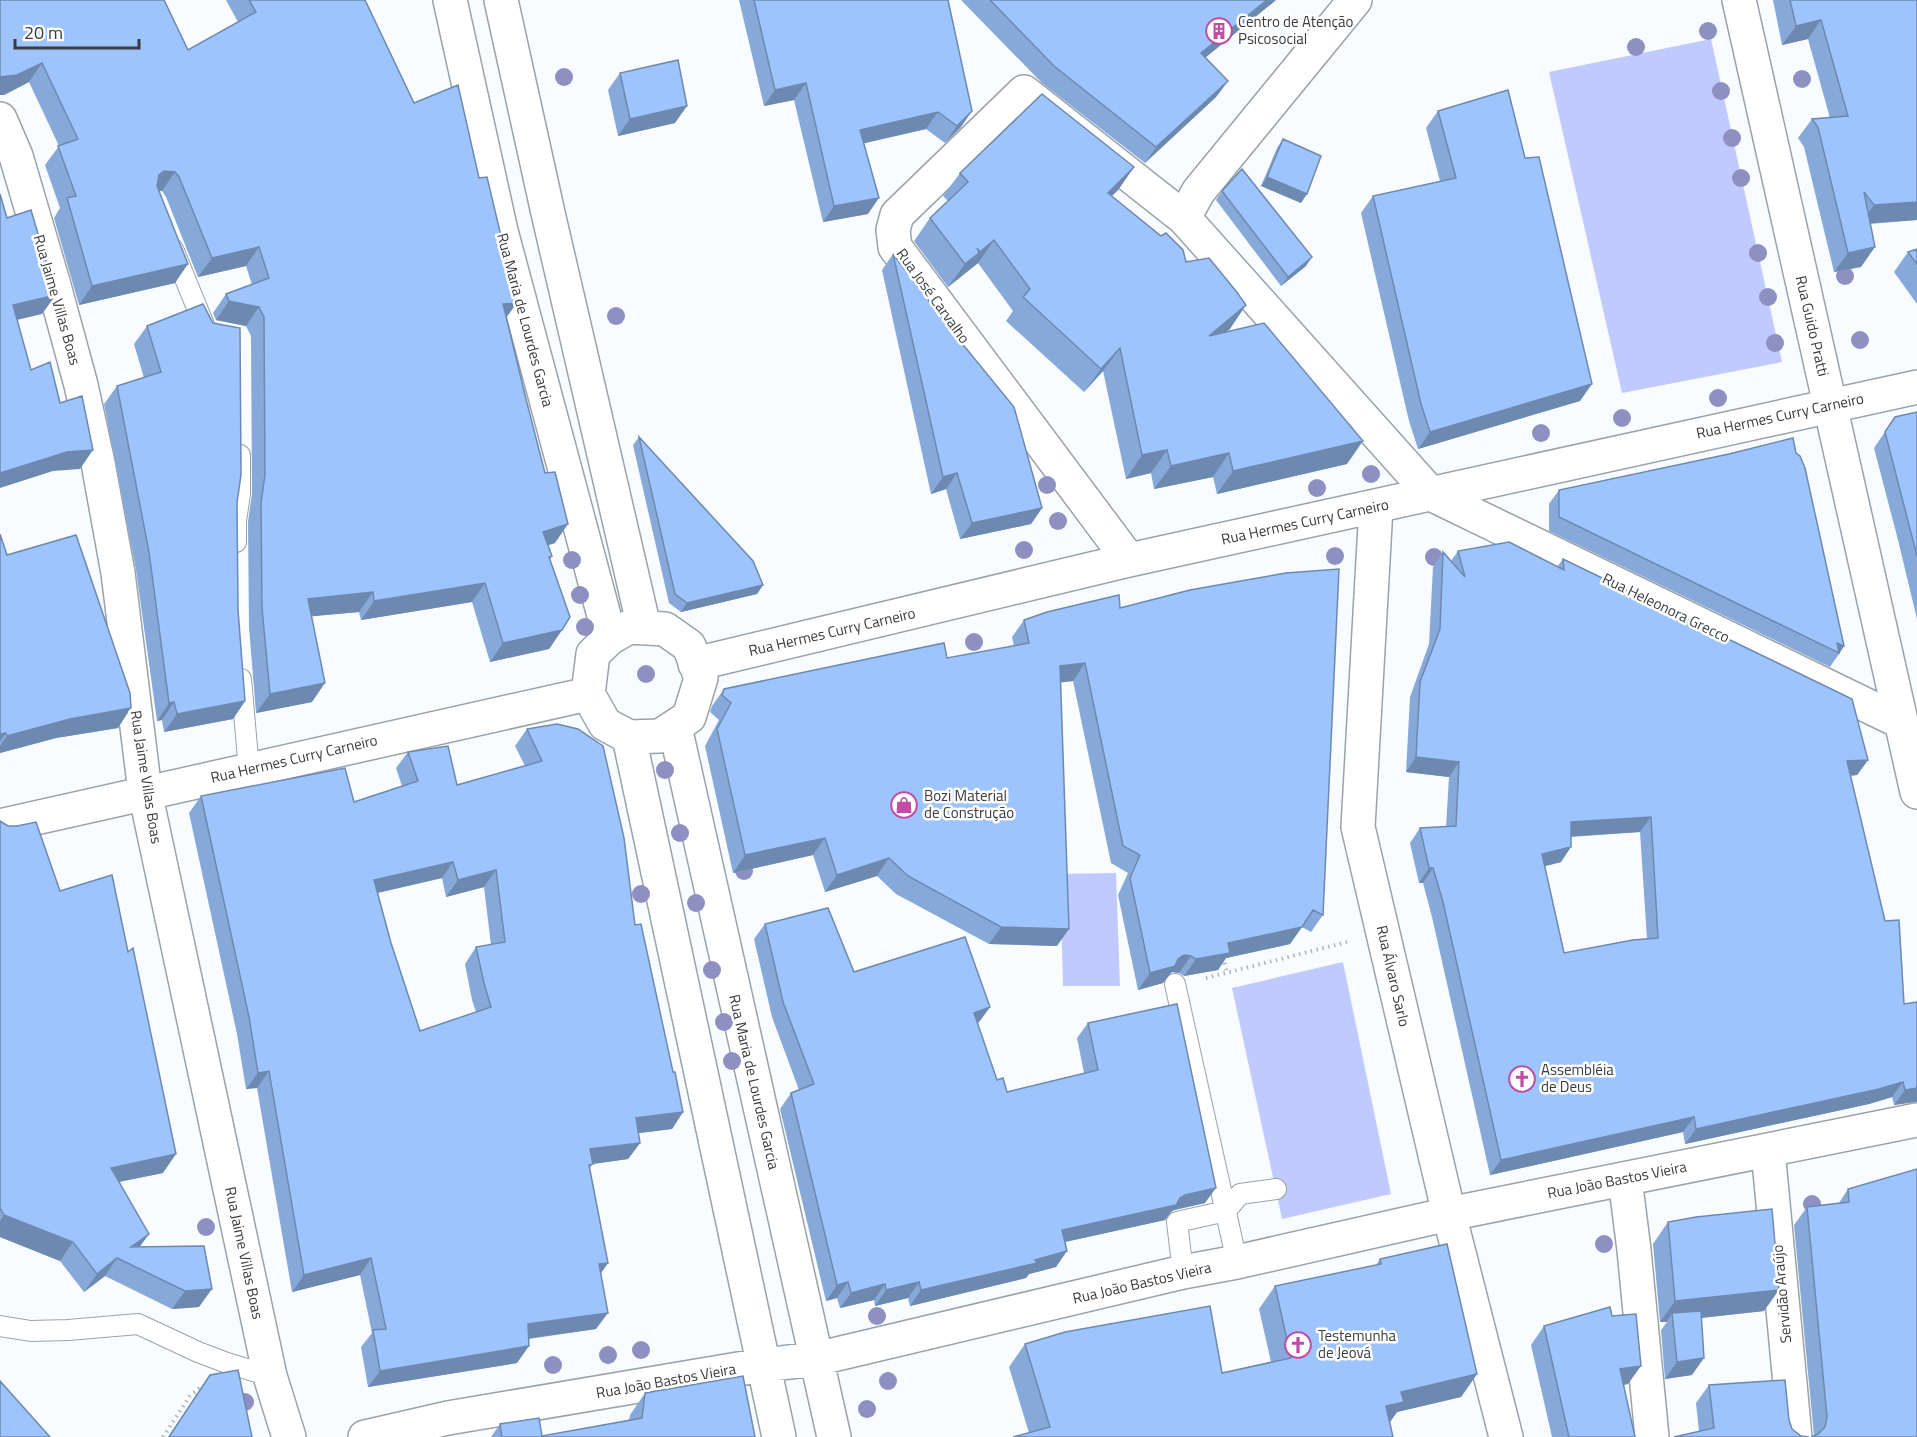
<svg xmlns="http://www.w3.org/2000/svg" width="1917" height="1437" font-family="'Titillium Web',sans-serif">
  <rect width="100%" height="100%" fill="#f8fcfe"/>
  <path fill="#c1cafe" d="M1711 39 1782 362 1622 393 1549 72Z
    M1116 873 1120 986H1063L1060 874Z
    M1343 962 1391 1194 1282 1219 1232 988Z"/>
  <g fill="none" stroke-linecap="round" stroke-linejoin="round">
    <g stroke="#9aa3a9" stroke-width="22">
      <path id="service" d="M173 249 206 330
        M236 542V521L240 494V455
        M241 679 249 770
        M1175 984 1237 1262
        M1183 1272 1177 1222 1226 1211 1240 1194 1276 1189
        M0 1326 31 1331 68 1330 138 1324 198 1352 227 1363 270 1376"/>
    </g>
    <g stroke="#9aa3a9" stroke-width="36">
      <path id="minor" d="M450 0 501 231 610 638
        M501 0 548 213 644 627
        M1739 0 1917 792
        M0 119 16 156 53 282 81 385 98 463 118 573 145 792 270 1376 289 1437
        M1184 218 1198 192 1355 0
        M1376 507 1358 827 1449 1214 1506 1437
        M1129 560 895 247 893 230 897 215 1024 92 1184 218 1431 494 1901 722
        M629 627 665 629 689 646 701 678 689 717 660 736 629 737 605 724 588 694 593 654 610 638Z
        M695 664 1129 560 1917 387
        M675 727 834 1437
        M629 737 779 1437
        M0 826 588 694
        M1768 1150 1795 1437
        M1625 1179 1634 1250 1652 1437
        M365 1437 448 1418 762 1365 816 1359 1183 1272 1237 1262 1449 1214 1917 1120"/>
    </g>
    <path stroke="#b1b5b7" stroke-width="4" stroke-dasharray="1.5 4.5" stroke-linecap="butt" d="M1223 957 1227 973
      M1206 978 1347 942
      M163 1437 190 1396 202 1386"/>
    <use href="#service" stroke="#fff" stroke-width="20"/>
    <use href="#minor" stroke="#fff" stroke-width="33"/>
  </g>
  <g fill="#8e90c2">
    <circle cx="1708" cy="31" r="9"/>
    <circle cx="1636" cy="47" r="9"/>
    <circle cx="564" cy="77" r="9"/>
    <circle cx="1802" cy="79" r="9"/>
    <circle cx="1721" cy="91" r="9"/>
    <circle cx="1732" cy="138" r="9"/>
    <circle cx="1741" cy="178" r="9"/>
    <circle cx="1758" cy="253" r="9"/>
    <circle cx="1845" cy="276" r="9"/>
    <circle cx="1768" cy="297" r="9"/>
    <circle cx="616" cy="316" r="9"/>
    <circle cx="1860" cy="340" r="9"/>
    <circle cx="1775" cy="343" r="9"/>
    <circle cx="1718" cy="398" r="9"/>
    <circle cx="1622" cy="418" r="9"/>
    <circle cx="1541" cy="433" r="9"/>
    <circle cx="1371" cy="474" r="9"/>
    <circle cx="1047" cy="485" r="9"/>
    <circle cx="1317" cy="488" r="9"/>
    <circle cx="1058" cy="521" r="9"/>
    <circle cx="1024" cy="550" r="9"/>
    <circle cx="1335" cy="556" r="9"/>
    <circle cx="1434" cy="557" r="9"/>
    <circle cx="572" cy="560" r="9"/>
    <circle cx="580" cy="595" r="9"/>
    <circle cx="585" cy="627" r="9"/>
    <circle cx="974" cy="642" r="9"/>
    <circle cx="646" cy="674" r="9"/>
    <circle cx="665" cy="770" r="9"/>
    <circle cx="680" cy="833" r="9"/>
    <circle cx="744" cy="871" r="9"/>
    <circle cx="641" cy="894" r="9"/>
    <circle cx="696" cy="903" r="9"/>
    <circle cx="712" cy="970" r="9"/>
    <circle cx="724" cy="1022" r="9"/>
    <circle cx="732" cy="1061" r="9"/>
    <circle cx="1812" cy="1204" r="9"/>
    <circle cx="206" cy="1227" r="9"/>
    <circle cx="1604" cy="1244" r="9"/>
    <circle cx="877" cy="1316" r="9"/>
    <circle cx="641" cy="1350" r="9"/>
    <circle cx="608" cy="1355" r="9"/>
    <circle cx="553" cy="1365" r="9"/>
    <circle cx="888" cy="1381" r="9"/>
    <circle cx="245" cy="1402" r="9"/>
    <circle cx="867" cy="1409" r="9"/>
  </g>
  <path fill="#87a9d9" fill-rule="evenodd" d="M0 0 188 50 238 22 226 0H365L506 317 555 543 548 545 552 556 550 560 562 630 549 649 490 662 472 602 361 620 359 612 311 616 312 702 256 713 249 627 248 522 252 494 251 336 246 326 216 320 213 313 226 294 252 285 246 266 198 277 166 197 162 191H159L175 283 79 305 54 218 60 208 45 165 59 146 29 82 4 95Z
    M739 0H948L961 127 945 143 926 129 864 143 868 214 823 222 794 100 764 106Z
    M961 0H1276L1205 58 1228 81 1216 97 1145 163 1042 83Z
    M1773 0H1917V220L1870 224 1861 267 1834 272 1804 147 1798 138 1812 119 1830 118 1808 39 1782 45Z
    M620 73 675 123 618 136 608 90Z
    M1438 111 1580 401 1418 449 1409 421 1361 213 1373 196 1440 181 1426 128Z
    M1283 139 1301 203 1261 186 1277 148Z
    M1134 167 1118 190 1112 196 1186 262 1230 329 1225 332 1347 464 1217 494 1213 477 1154 489 1151 473 1126 479 1103 371 1084 392 1006 321 1013 311 978 263 948 287 914 241 930 218 948 201 943 196 960 173Z
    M1222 191 1306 266 1281 286 1216 200Z
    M1917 249V304L1894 272 1908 252Z
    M893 254 1042 508 1031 524 960 539 946 489 931 494 882 270Z
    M147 326 237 503 238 610 245 701 233 719 164 732 162 720 157 721 136 570 104 404 117 386 144 378 134 344Z
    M1917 412V619L1898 540 1874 448 1895 417Z
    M639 437 763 585 757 594 681 612 669 603 633 445Z
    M1796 453 1844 646 1830 667 1549 531V504L1559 490Z
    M0 534 7 555 118 728 56 738 0 753Z
    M1458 551 1557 567 1563 559 1868 760 1857 775 1851 776 1904 1004 1917 1002V1102H1914L1894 1105 1892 1097 1869 1104 1685 1144 1683 1132 1490 1175 1432 917 1423 883H1419L1410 843 1420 828 1446 827 1449 777 1406 772 1410 697 1429 644 1433 567 1443 552 1451 561ZM1640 832 1647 939 1564 953 1544 866 1561 862 1571 837Z
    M1120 608 1323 915 1311 932 1302 927 1290 944 1226 958 1218 970 1184 976 1179 973 1172 972 1170 974 1163 983 1138 990 1118 895 1128 873 1111 863 1073 681 1061 682 1057 946 989 944 896 894 877 876 825 892 813 855 733 873 705 746 719 720 710 712 712 706 724 689 947 658 1014 646 1012 637 1024 620Z
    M527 729 635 925 683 1112 672 1129 638 1133 640 1143 628 1159 593 1164 589 1169 608 1263 601 1273 596 1329 529 1339 517 1363 368 1387 361 1347 372 1333 360 1275 292 1292 257 1088 246 1089 237 1034 189 813 201 796 354 802 402 786 396 768 408 752 457 785 525 766 515 746ZM442 878 446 897 484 887 491 945 476 947 465 964 472 1000 476 1012 420 1031 391 943 378 893Z
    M0 821 60 891 163 1173 119 1182 139 1247 204 1246 199 1307 172 1309 105 1276 84 1292 60 1261 0 1237Z
    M765 924 854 972 990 1007 979 1022 977 1023 997 1080 1007 1092 1084 1073 1077 1038 1088 1023 1205 1203 1174 1210 1171 1212 1165 1220 1065 1242 1056 1267 1029 1274 1026 1278 910 1306 908 1298 875 1306 874 1300 840 1308 837 1298 826 1301 780 1109 791 1093 799 1090 772 1017 754 939Z
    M1848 1189 1917 1437 1814 1436 1794 1225 1807 1207 1839 1203Z
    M1668 1222 1764 1311 1701 1318 1692 1375 1665 1379 1661 1330 1667 1322H1660L1653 1244Z
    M1380 1259 1477 1374 1461 1397 1397 1412 1389 1423 1029 1433 1009 1367 1025 1344 1222 1373 1271 1362 1259 1309 1275 1286 1376 1265Z
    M1544 1326 1628 1384 1623 1385 1635 1437H1552L1531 1345Z
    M210 1375 252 1437H168Z
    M1709 1385 1789 1420 1792 1429 1801 1436 1699 1431 1696 1403Z
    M645 1393 755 1437H491L500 1424 542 1436 629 1420 630 1415Z"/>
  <path fill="#6e89b0" d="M1267 0H1276L1190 70 1201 53Z
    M1821 20 1808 39 1782 45 1796 26Z
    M42 63 29 82 4 95H0V77Z
    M1228 81 1216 97 1145 163 1156 147Z
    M806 83 794 100 764 106 775 90Z
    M687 106 675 123 618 136 630 119Z
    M972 111 961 127 945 143 957 126Z
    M938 112 926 129 848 147 860 130Z
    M1134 167 1118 190 1091 216 1108 193Z
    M164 171 175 172 162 191 151 190 159 175Z
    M1267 177 1307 194 1301 203 1261 186Z
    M879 198 868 214 823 222 834 206Z
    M1917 202V220L1860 224 1874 205Z
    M994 240 978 263 963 275 980 252Z
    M259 247 246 266 198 277 212 258Z
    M1875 247 1861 267 1834 272 1848 253Z
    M979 253 962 276 948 287 965 264Z
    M1312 257 1306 266 1281 286 1288 277Z
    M188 264 175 283 79 305 92 286Z
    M56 295 42 314 0 324 13 305Z
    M229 301 259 307 246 326 216 320Z
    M517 303 503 322V304Z
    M1246 305 1230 329 1193 360 1209 336Z
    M1120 348 1103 371 1084 392 1101 369Z
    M1592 384 1580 401 1418 449 1430 432Z
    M1363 441 1347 464 1217 494 1233 471Z
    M93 450 80 469 53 471 0 488V473L67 452Z
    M1167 450 1151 473 1126 479 1142 455Z
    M1229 453 1213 477 1154 489 1171 466Z
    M957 473 946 489 931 494 943 477Z
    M1042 508 1031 524 960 539 972 523Z
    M568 524 555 543 530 551 543 532Z
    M485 583 472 602 361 620 374 601Z
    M763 585 757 594 681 612 687 603Z
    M373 592 359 612 294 618 308 599Z
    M562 630 549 649 490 662 503 643Z
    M1837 643 1844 646 1835 660 1839 653Z
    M1085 663 1073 681 1048 684 1060 666Z
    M325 683 312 702 256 713 270 694Z
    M245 701 233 719 164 732 177 714Z
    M174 702 162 720 157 721 169 703Z
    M131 708 118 728 56 738 0 753V746L7 736 70 719Z
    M6 733 0 741V734Z
    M1416 757 1459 762 1449 777 1406 772Z
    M1868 760 1857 775 1837 776 1847 761Z
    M1651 817 1640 832 1560 837 1571 822Z
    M825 838 813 855 733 873 745 855Z
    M1571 847 1561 862 1531 870 1542 854Z
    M889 858 877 876 825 892 837 875Z
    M453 862 442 878 363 896 374 880Z
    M1429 868H1433L1423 883H1419Z
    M496 870 484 887 446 897 458 880Z
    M1001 927 1069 929 1057 946 989 944Z
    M1302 927 1290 944 1226 958 1218 970 1184 976 1196 959 1228 943Z
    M1184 955 1191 956 1179 973 1172 972 1170 974 1163 983 1138 990 1150 973Z
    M990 1007 979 1022 963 1029 974 1013Z
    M269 1071 257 1088 246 1089 258 1073Z
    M1903 1082 1892 1097 1869 1104 1685 1144 1696 1129Z
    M1917 1088V1102H1914L1894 1105 1905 1090Z
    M683 1112 672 1129 624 1135 636 1118Z
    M1694 1117 1683 1132 1490 1175 1501 1160Z
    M640 1143 628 1159 578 1166 590 1149Z
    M176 1154 163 1173 98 1186 111 1168Z
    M1216 1188 1205 1203 1174 1210 1171 1212 1165 1220 1051 1245 1062 1230 1180 1198 1185 1195Z
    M4 1215 73 1242 60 1261 0 1237V1221Z
    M149 1234 136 1252 131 1247Z
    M1067 1251 1056 1267 1029 1274 1026 1278 910 1306 921 1290Z
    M117 1258 105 1276 84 1292 97 1274Z
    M371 1258 360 1275 292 1292 304 1275Z
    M608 1263 596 1280 599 1264Z
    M848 1282 837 1298 826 1301 837 1285Z
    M919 1282 908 1298 875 1306 886 1290Z
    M885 1284 874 1300 840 1308 851 1293Z
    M212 1289 199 1307 172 1309 185 1291Z
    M1779 1290 1764 1311 1673 1321 1672 1313 1667 1322H1660L1675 1301Z
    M608 1313 596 1329 516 1340 528 1324Z
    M529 1346 517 1363 368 1387 380 1371Z
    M1704 1358 1692 1375 1665 1379 1677 1362Z
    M1641 1366 1628 1384 1607 1387 1620 1369Z
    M1477 1374 1461 1397 1397 1412 1388 1425 1386 1406 1401 1392Z"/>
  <path fill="#9dc4fc" stroke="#6e89b0" stroke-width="1.5" fill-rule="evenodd" d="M0 0H164L188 50 256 12 249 0H365L414 103 458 85 479 178 487 177 517 303 503 304 526 399 545 473 555 472 568 524 543 532 552 556 549 557 570 617 562 630 503 643 485 583 374 601 373 592 308 599 325 683 270 694 262 608 261 503 265 475 264 317 259 307 229 301 226 294 269 278 259 247 212 258 179 177 175 172 164 171 159 175 157 186 188 264 92 286 67 198 76 196 58 146 78 139 42 63 17 75 0 77Z
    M754 0H948L972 111 957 126 938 112 860 130 879 198 834 206 806 83 775 90Z
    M990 0H1267L1201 53 1228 81 1156 147 1054 66Z
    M1790 0H1917V202L1874 205 1864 192 1875 247 1848 253 1818 127 1812 119 1848 116 1821 20 1796 26Z
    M678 60 687 106 630 119 620 73Z
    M1508 90 1525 158 1539 157 1592 384 1430 432 1421 404 1373 196 1456 178 1438 111Z
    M1042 94 1134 167 1108 193 1161 236 1166 233 1183 250 1186 262 1209 258 1236 291 1246 305 1209 336 1264 323 1363 441 1233 471 1229 453 1171 466 1167 450 1142 455 1120 348 1101 369 1023 297 1030 289 994 240 980 252 977 248 979 253 965 264 930 218 968 182 960 173Z
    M1283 139 1321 156 1307 194 1267 177Z
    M1242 169 1312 257 1288 277 1222 191Z
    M0 194 7 218 31 210 56 295 13 305 31 370 50 362 60 403 82 396 93 450 67 452 0 473Z
    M1917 249V264L1908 252Z
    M893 254 956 336 1014 407 1042 508 972 523 957 473 943 477Z
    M203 304 213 323 240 328 241 475 237 503 238 610 245 701 177 714 174 702 169 703 149 552 117 386 161 372 147 326Z
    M1917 412V556L1885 432 1895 417Z
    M639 437 753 561 763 585 687 603 675 594Z
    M1793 438 1796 453 1800 456 1805 468 1844 646 1837 643 1839 653 1559 517V490L1729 454Z
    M0 534 7 555 76 535 130 693 131 708 70 719 7 736 6 733 0 734Z
    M1509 542 1564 570 1563 559 1852 699 1868 760 1847 761 1885 921 1899 920 1904 1004 1917 1002V1088L1905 1090 1903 1082 1879 1089 1696 1129 1694 1117 1501 1160 1443 902 1433 868H1429L1420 828 1456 826 1459 762 1416 757 1420 682 1440 629 1443 552 1465 577 1458 551ZM1651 817 1658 938 1633 940 1564 953 1542 854 1571 847V822Z
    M1339 569 1323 915 1313 910 1302 927 1228 943 1230 953 1196 959 1191 956 1184 955 1178 959 1175 966 1150 973 1130 878 1140 855 1123 846 1085 663 1060 666 1069 929 1001 927 908 876 889 858 837 875 825 838 745 855 717 729 731 703 722 695 724 689 944 643 947 658 1029 643 1024 620 1047 612 1119 595 1120 608 1190 590 1286 573Z
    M557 724 578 729 603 746 624 838 635 925 641 924 673 1072H675L683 1112 636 1118 640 1143 590 1149 593 1164 589 1165 608 1263 599 1264 608 1313 528 1324 529 1346 380 1371 373 1330 386 1329 371 1258 304 1275 269 1071 258 1073 249 1017 201 796 345 768 354 802 418 781 408 752 448 746 457 785 542 761 527 729ZM453 862 458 880 496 870 505 942 476 947 484 983 491 1007 420 1031 391 943 374 880Z
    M0 821 8 826H17L36 822 60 891 112 875 128 952 133 948 176 1154 111 1168 149 1234 131 1247 204 1246 212 1289 185 1291 117 1258 97 1274 73 1242 4 1215 0 1208Z
    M828 908 854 972 965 937 990 1007 974 1013 997 1080 1003 1078 1007 1092 1098 1070 1088 1023 1177 1004 1216 1188 1185 1195 1180 1198 1176 1205 1062 1230 1067 1251 1035 1260 1037 1263 921 1290 919 1282 886 1290 885 1284 851 1293 848 1282 837 1285 791 1093 814 1084 783 1002 765 924Z
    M1917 1169V1437H1811L1818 1434 1825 1427 1827 1417 1807 1207 1849 1202 1848 1189Z
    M1772 1209 1779 1290 1675 1301 1668 1222 1696 1217Z
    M1447 1244 1477 1374 1401 1392 1404 1402 1386 1406 1393 1437H1013L1050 1427 1025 1344 1065 1332 1210 1306 1222 1373 1291 1358 1275 1286 1381 1264 1380 1259Z
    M1610 1307 1612 1316 1636 1314 1641 1366 1620 1369 1635 1437H1569L1544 1326Z
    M1701 1311 1704 1358 1677 1362 1672 1313Z
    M238 1370 252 1437H169L210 1375Z
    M743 1376 755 1437H502L500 1424 539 1418 542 1436 642 1418 645 1393Z
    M1785 1380 1789 1420 1792 1429 1801 1436 1809 1437H1674L1714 1428 1709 1385Z
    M0 1381 50 1437H0Z"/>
  <defs>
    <g id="building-ring" transform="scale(1.35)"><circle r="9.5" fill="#fff" stroke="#c04ca5" stroke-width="1.5"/><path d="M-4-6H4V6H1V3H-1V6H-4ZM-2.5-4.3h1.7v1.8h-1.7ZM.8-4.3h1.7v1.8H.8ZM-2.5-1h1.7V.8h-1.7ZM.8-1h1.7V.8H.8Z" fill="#c04ca5"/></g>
    <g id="shop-ring" transform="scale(1.35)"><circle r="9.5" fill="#fff" stroke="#c04ca5" stroke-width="1.5"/><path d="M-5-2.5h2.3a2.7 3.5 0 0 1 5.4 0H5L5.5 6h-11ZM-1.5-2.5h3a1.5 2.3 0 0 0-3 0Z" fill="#c04ca5"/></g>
    <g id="church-ring" transform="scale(1.35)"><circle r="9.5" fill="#fff" stroke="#c04ca5" stroke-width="1.5"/><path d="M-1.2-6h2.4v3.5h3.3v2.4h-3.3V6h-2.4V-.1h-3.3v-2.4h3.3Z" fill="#c04ca5"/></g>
  </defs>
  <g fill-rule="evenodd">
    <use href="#building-ring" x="1219" y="31"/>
    <use href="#shop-ring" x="904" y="805"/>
    <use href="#church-ring" x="1522" y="1079"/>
    <use href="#church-ring" x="1298" y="1345"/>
  </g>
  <g text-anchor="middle" stroke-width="5" stroke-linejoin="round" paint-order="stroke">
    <g font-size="15" fill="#393c3f" stroke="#fff" text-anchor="start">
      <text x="1238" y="27">Centro de Atenção<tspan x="1238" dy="17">Psicosocial</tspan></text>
      <text x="924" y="801">Bozi Material<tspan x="924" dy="17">de Construção</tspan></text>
      <text x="1541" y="1075">Assembléia<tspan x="1541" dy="17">de Deus</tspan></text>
      <text x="1318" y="1341">Testemunha<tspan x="1318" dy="17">de Jeová</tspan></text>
    </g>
    <g font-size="15" fill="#393c3f" stroke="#fff">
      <text transform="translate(933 296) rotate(54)" y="5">Rua José Carvalho</text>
      <text transform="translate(57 300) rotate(74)" y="5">Rua Jaime Villas Boas</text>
      <text transform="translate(525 320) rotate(75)" y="5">Rua Maria de Lourdes Garcia</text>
      <text transform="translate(1812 326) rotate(77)" y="5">Rua Guido Pratti</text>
      <text transform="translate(1780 416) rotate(-12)" y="5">Rua Hermes Curry Carneiro</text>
      <text transform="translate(1305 522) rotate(-12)" y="5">Rua Hermes Curry Carneiro</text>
      <text transform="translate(1666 608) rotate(26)" y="5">Rua Heleonora Grecco</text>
      <text transform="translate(832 632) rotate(-13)" y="5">Rua Hermes Curry Carneiro</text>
      <text transform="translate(294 759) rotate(-13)" y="5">Rua Hermes Curry Carneiro</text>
      <text transform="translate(146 777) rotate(81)" y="5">Rua Jaime Villas Boas</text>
      <text transform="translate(1393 976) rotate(77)" y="5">Rua Álvaro Sarlo</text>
      <text transform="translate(754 1082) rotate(77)" y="5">Rua Maria de Lourdes Garcia</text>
      <text transform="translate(1617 1180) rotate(-11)" y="5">Rua João Bastos Vieira</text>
      <text transform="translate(244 1253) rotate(78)" y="5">Rua Jaime Villas Boas</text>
      <text transform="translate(1142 1283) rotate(-13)" y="5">Rua João Bastos Vieira</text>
      <text transform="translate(1782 1294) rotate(-95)" y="5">Servidão Araújo</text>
      <text transform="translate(666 1381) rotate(-10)" y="5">Rua João Bastos Vieira</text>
    </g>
  </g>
  <path d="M15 39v9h124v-9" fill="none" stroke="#393c3f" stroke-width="3"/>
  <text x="24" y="39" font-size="18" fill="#393c3f" stroke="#ffffff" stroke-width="4.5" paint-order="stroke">20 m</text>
</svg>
